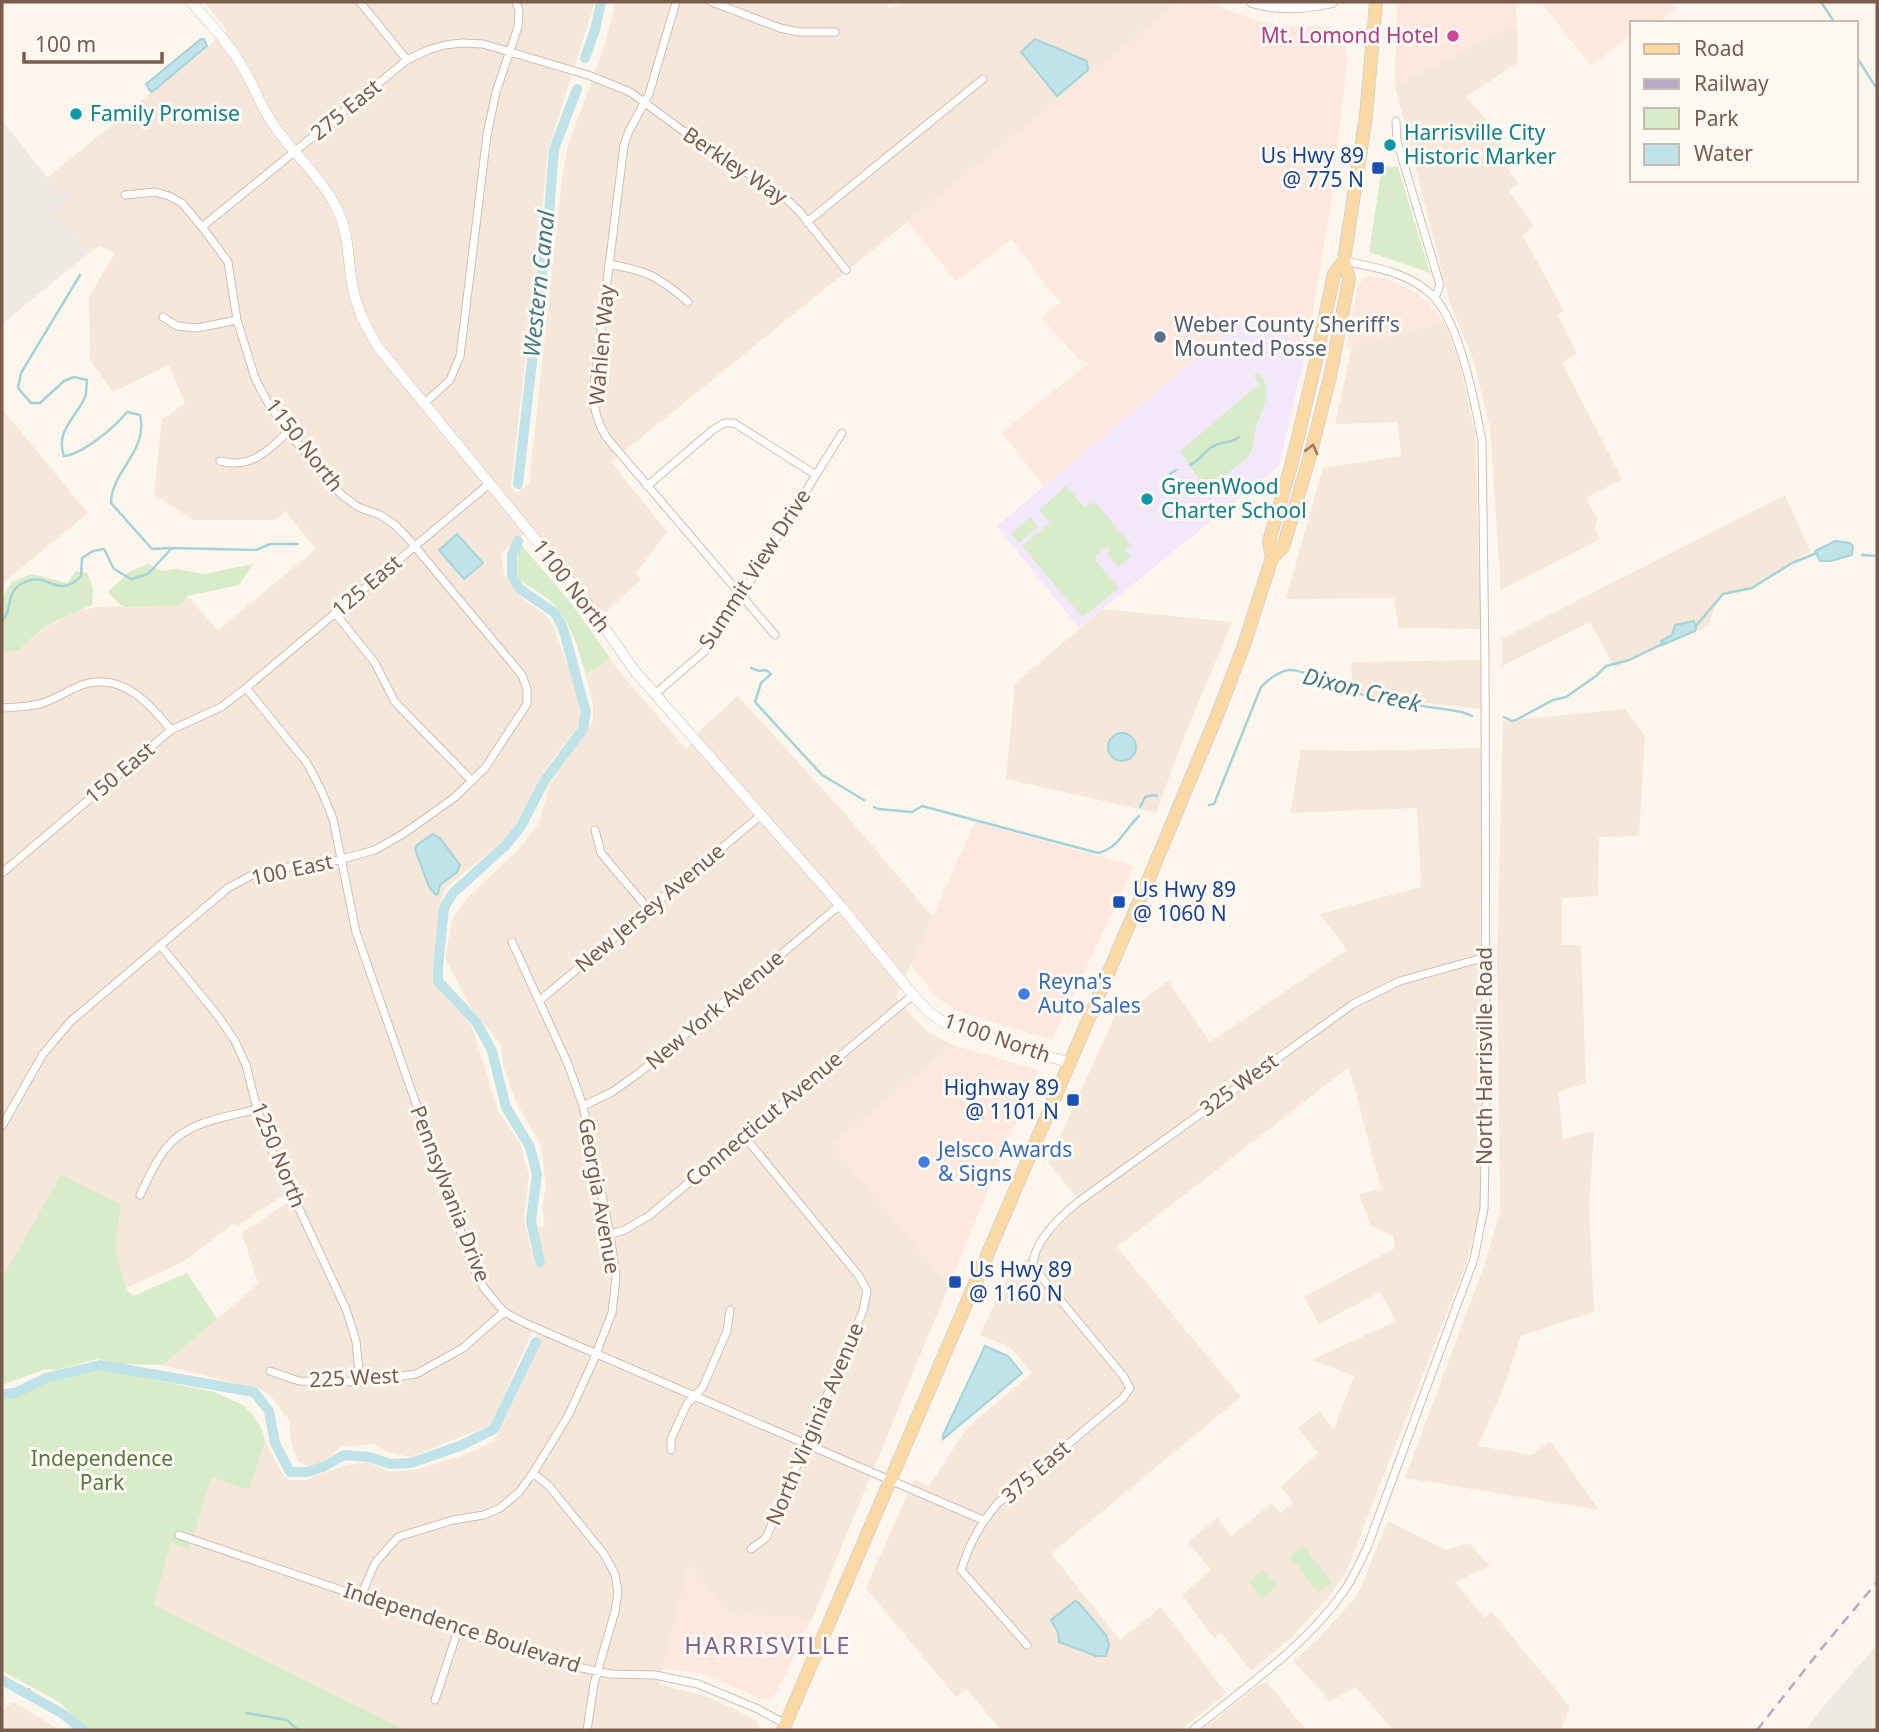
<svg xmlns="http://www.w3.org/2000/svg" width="1879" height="1732" font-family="'Noto Sans',sans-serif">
  <rect width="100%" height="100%" fill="#fdf6ec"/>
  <path fill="#f5e8da" d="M204 2H595L548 150 541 223 511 486 516 493 529 483 562 178 568 145 605 44 616 2H889L888 8 908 2H1179L611 462 667 532 636 573 641 579 604 614 530 529 501 553 504 574 522 598 548 617 554 628 571 674 582 712 580 724 546 768 512 831 501 843 445 888 441 903 432 971 437 985 472 1027 498 1111 520 1143 529 1176 524 1219 535 1264 543 1262 538 1228 545 1226 542 1208 546 1186 541 1145 516 1102 503 1065 501 1045 471 1008 445 958 452 920 467 898 518 850 539 823 550 784 593 721V705L586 675 610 658 620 672 686 749 697 740 698 732 738 696 841 809 933 917 896 997 924 1029 952 1045 832 1145 949 1285 812 1619 728 1613 689 1564 659 1684 708 1697 737 1710 758 1722 759 1730H406L154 1605 171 1543 189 1550 212 1476 249 1490 265 1441 281 1472 289 1480H305L343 1466 367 1462 390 1472 418 1469 461 1456 494 1442 537 1351 536 1323 491 1425 410 1457 388 1452 373 1444 341 1447 323 1462 308 1467 298 1461 291 1443 289 1420 271 1396 262 1390 163 1365 258 1284 242 1233 288 1202 285 1194 237 1226 234 1223 183 1262 126 1288 115 1249 120 1205 61 1176 2 1278V652L20 650 27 640 74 611 98 607 181 605 187 596 218 630 316 549 285 511 275 520H193L154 494 162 420 185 403 169 365 113 392 90 360 89 297 115 253 100 246 89 253 55 210 58 190 48 177 227 31Z
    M1517 24 1518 62 1466 97 1505 140 1493 150 1519 183 1509 191 1534 226 1523 236 1564 311 1558 315 1577 353 1562 363 1622 479 1586 498 1597 518 1595 528 1600 539 1501 590 1490 427 1473 359 1450 303 1395 86Z
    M1444 322 1459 362 1475 434 1481 629 1399 628 1394 598 1286 599 1323 468 1401 456 1398 422 1335 424 1352 346Z
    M2 409 88 513 2 584Z
    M1785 495 1810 551 1752 589 1719 596 1708 626 1615 668 1590 622 1502 666V639Z
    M1103 609 1232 622 1182 742 1156 813 1006 779 1015 683Z
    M1481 660V709L1389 699 1352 690 1351 662Z
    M1625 709 1645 736 1639 836 1599 837 1598 896 1562 898V945H1581L1586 1083 1558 1092 1563 1139 1594 1131 1589 1205 1594 1312 1521 1336 1505 1384 1478 1446 1532 1455 1550 1441 1599 1510 1405 1478 1485 1263 1500 1211 1497 957 1503 721Z
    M1481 748 1480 1210 1467 1261 1347 1570 1328 1598 1290 1639 1251 1671 1221 1633 1214 1638 1182 1595 1211 1570 1188 1542 1217 1518 1231 1536 1272 1503 1281 1513 1293 1502 1281 1487 1318 1453 1298 1428 1319 1411 1334 1429 1354 1376 1312 1360 1396 1321 1380 1292 1319 1324 1304 1297 1395 1248 1393 1236 1371 1226 1359 1194 1381 1189 1349 1067 1117 1247 1241 1397 1051 1554 1120 1640 1161 1607 1226 1693 1181 1730H1001L967 1689 956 1697 866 1588 914 1479 929 1486 967 1428 1032 1373 1010 1347 980 1335 1004 1282 1082 1203 1048 1163 1119 1007 1126 1013 1168 981 1210 1042 1347 950 1320 914 1421 887 1417 808 1290 813 1301 750 1353 751Z
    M1388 1521 1446 1550 1469 1543 1490 1566 1455 1582 1484 1618 1492 1612 1570 1707 1561 1730H1393L1356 1687 1330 1701 1293 1661 1317 1640 1357 1596Z
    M1267 1682 1306 1730H1202L1260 1684Z
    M13 1702 39 1717 59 1730H2V1711Z"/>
  <path fill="#fde8e0" d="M1179 2H1207L1250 18 1278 26 1329 27 1340 30 1345 37 1347 62 1331 205 1307 345 1245 317 1044 487 1002 432 1089 363 1080 360 1041 318 1061 302 1052 293 1012 239 956 281 907 221Z
    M1397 2H1521L1516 7 1517 24 1395 86Z
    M1541 2H1669L1675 8 1658 23H1632V33L1591 66Z
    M1368 276 1390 280 1415 292 1427 302 1444 322 1346 348 1358 285 1364 278Z
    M975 822 1134 866 1052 1040 954 1010 937 997 911 965Z
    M952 1045 1039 1070 1025 1100 949 1285 831 1145Z
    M689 1563 728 1613 812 1619 775 1695 764 1700 700 1673 663 1669Z"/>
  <path fill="#efe9e4" d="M2 121 58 190 72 192 55 210 89 253 2 324Z
    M1877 1645V1730H1805L1828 1701Z"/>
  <path fill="#f3e8fa" d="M1245 317 1307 345 1279 466 1079 628 997 526Z"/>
  <path fill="#d8ecc9" d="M1382 166 1398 167 1430 273 1369 252Z
    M1256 373C1277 385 1261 411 1256 427 1253 436 1255 446 1250 454 1244 463 1233 467 1226 476 1223 481 1222 485 1216 489 1211 492 1212 491 1206 490L1180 451 1259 384 1254 376Z
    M1066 486 1084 507 1092 503 1097 504 1131 545 1124 549 1131 557 1118 567 1107 554 1110 551 1107 547 1096 555V561L1119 588 1084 616H1081L1022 546 1047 525 1051 524 1039 510Z
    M1030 517 1038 527 1019 543 1011 534Z
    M519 542 571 603 610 658 586 675C578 648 571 620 549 600 540 592 527 587 518 577L517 569Z
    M149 564 162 571 176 569 204 574 253 564 239 585 187 596 181 605 125 607 118 603 108 592 130 571Z
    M76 571 87 573 93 588 92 605C68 614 34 630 20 650L2 652V598L12 582 32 574 67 583Z
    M61 1175 121 1205 115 1249 126 1288 133 1296 187 1273 217 1319 163 1365 121 1364 97 1359 57 1370 46 1369 2 1385V1278Z
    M100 1369 214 1392 243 1405 253 1415 262 1430 265 1441 249 1490 212 1477 189 1550 171 1543 154 1605 406 1730H88L59 1702 2 1671V1398L16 1396 46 1383Z
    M1303 1546 1332 1582 1319 1593 1290 1557Z
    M1263 1570 1277 1586 1262 1599 1249 1582Z"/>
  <path fill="#bfe3e8" stroke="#a5d3da" stroke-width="2" d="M201 39H204L207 46 152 92 150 91 146 84Z
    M1035 39 1087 61 1088 70 1057 96 1021 52Z
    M457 534 483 563 464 579 439 550Z
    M1835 541 1850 543 1853 546 1852 555 1831 561H1820L1815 551Z
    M1694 621 1696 628 1695 631 1662 645 1661 641 1672 635 1675 625Z
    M1108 747a14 14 0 1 1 28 0a14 14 0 1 1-28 0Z
    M433 834 440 838 460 865 457 872 440 885 438 894 436 895 429 887 415 849 417 845Z
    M985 1346 1008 1356 1022 1373 943 1439V1435Z
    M1075 1601 1079 1603 1106 1635 1109 1645 1106 1656H1096L1059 1642 1058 1632 1051 1620Z"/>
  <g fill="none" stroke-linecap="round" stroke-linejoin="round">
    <path stroke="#a5d3da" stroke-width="2.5" d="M1821 2 1835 23
      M1856 56 1877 89
      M80 275 21 373 18 388 31 403H40L64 381 74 377 87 380C86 386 87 392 85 397 76 418 55 431 64 456 83 454 114 428 127 412L140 415C149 451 111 471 111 503L152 549 172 548
      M1190 465C1200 461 1203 452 1212 447 1221 441 1231 444 1239 437
      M1170 474 1176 470
      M1862 555 1877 556
      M2 621C13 611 5 593 21 584 48 568 56 602 81 576L82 558 93 551 104 549 114 569 131 579 148 574 172 548 256 550 270 544H298
      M1695 627 1723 594 1752 588 1792 563 1817 553
      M751 668 759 671 766 670 771 674 761 683 755 702 822 775 864 800
      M1504 717 1512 721 1516 720 1553 700 1566 697 1596 676 1606 666 1629 660 1664 643
      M1209 805 1214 804 1261 687C1268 680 1278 672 1288 670 1302 669 1316 679 1329 684 1370 700 1419 705 1462 712L1472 716
      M874 807 878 809 912 812 922 806 1098 853C1118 849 1125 829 1139 816
      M1140 807 1145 797 1153 795 1157 796
      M27 1693 29 1689
      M246 1713 287 1720 298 1730"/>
    <path stroke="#bfe3e8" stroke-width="10" d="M585 58 595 30 601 2
      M518 484 549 213 554 149 577 89
      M518 541 512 555V576L520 589 555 613 563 628 586 712 583 729 545 780 521 826 506 845 453 893 444 908 438 967V981L477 1023 492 1051 506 1107 530 1147 537 1174 531 1221 540 1262
      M2 1394 15 1393 46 1378 100 1365 254 1392 269 1411 275 1443 290 1472H307L323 1467 344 1455 369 1457 391 1464 411 1463 460 1446 494 1429 536 1342
      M2 1680 63 1714 83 1730"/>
    <g stroke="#d1beb0" stroke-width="9">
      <path id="minor" d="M360 2 407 60
        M676 2 649 94 629 131 624 145 593 395C594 412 598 424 607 438L775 635
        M712 2 780 28 799 32H835
        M1396 121 1397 141 1440 285 1435 298
        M807 222 983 79
        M202 227 407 60 428 50 445 45 462 43 483 44 588 75 630 92 697 141 782 195 799 211 846 270
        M609 264C647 271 658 276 688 302
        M163 317 177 326 197 328 237 320
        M425 403 450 380 460 356 487 135 496 92 518 27 519 10 516 2
        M220 461C250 469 267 452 288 432
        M647 486 714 429 724 423H734L816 475
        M335 613 375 663 395 702 472 781
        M246 688 307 763 322 792 333 819 356 932 472 1264 484 1288 504 1312 527 1324 983 1520
        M655 694 705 651 713 641 842 433
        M2 708C15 707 27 707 40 704 56 699 70 689 85 684 123 673 150 704 171 730
        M595 830 601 853 649 910
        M2 873 171 730 221 707 246 688 489 484
        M160 945 218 1016 235 1041 246 1065 257 1109 273 1153 346 1309 356 1341 360 1382
        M539 1001 760 816
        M583 1106 612 1092 639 1073 840 905
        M2 1126 43 1054 71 1021 228 888 252 875 282 868 342 859 375 850 403 834 430 815 455 797 485 768 527 704V689L522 675 407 537 395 525 380 515 358 507 342 495 288 432 268 403 255 378 237 320 228 262 202 227 182 203 169 196 155 192 125 195
        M744 1136 859 1276 867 1291 863 1311 766 1538 751 1549
        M140 1195C148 1179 155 1161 167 1147 188 1121 227 1117 257 1109
        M610 1234 625 1230 650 1215 913 995
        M270 1371 299 1381 360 1382 416 1374 463 1348 504 1312
        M671 1450V1439L687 1404 703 1387 727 1331 730 1310
        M533 1473 549 1486 604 1554 615 1574 618 1592 615 1611 594 1684 587 1730
        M179 1535 550 1661 610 1674 655 1675 698 1684 758 1709 785 1724
        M361 1596 375 1563 398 1537 453 1520 484 1515 500 1508 519 1492 533 1473 568 1416 592 1364 612 1313 616 1277 610 1234 583 1106 568 1064 512 942
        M1027 1645 961 1570C970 1543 979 1525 998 1503L1123 1398 1130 1388 1124 1377 1033 1267C1032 1242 1061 1216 1078 1202L1353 1004 1400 981 1486 957
        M435 1700 458 1630
        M1193 1730C1244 1688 1306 1646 1344 1591 1353 1578 1360 1562 1367 1548L1474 1259 1484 1208 1486 1106 1485 660 1482 441C1475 403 1460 325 1434 297 1411 273 1375 267 1344 261"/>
    </g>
    <g stroke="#d1beb0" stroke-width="11">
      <path id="tertiary" d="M191 2C206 19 222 36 235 55 250 75 257 100 271 121 291 152 322 177 338 211 348 232 348 255 351 278 355 305 364 324 378 347L585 600 634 670 840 905 913 995 930 1013 945 1023 966 1031 1070 1063"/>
    </g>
    <g stroke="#d6c0b0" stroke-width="12">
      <path id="secondary" d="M1252 2C1280 10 1304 8 1332 2"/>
    </g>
    <g stroke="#dad1cd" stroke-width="14">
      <path id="primary" d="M1272 558 1283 547 1308 463 1330 377 1349 279 1344 260
        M783 1730 1147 883 1218 713 1243 648 1272 558 1269 541 1292 462 1313 374 1334 274 1344 260 1366 116 1376 2"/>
    </g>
    <use href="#minor" stroke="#fff" stroke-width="7"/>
    <use href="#tertiary" stroke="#fff" stroke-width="10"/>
    <use href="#secondary" stroke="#fff" stroke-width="10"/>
    <use href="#primary" stroke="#fbd9a5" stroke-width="12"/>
    <path stroke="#b9a8c9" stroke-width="2.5" stroke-dasharray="10 7" stroke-linecap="butt" d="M1757 1730 1822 1648 1877 1582
      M1875 1730 1877 1729"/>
  </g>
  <defs><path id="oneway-chevron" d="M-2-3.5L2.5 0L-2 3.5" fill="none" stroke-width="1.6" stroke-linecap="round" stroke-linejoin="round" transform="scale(1.75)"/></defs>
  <use stroke="#a18267" href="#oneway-chevron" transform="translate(1312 449) rotate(-76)"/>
  <circle fill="#d1479c" stroke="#fffaf3" stroke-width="2.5" cx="1453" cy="36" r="7"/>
  <g fill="#0f9aa8" stroke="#fffaf3" stroke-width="2.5">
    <circle cx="76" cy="114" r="7"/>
    <circle cx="1390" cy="145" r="7"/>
    <circle cx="1147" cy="499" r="7"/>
  </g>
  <g fill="#1a4fb4" stroke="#fffaf3" stroke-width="2.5">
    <rect x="1371" y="161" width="14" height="14" rx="3.5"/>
    <rect x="1112" y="895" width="14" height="14" rx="3.5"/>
    <rect x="1066" y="1093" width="14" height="14" rx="3.5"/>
    <rect x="948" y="1275" width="14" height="14" rx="3.5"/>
  </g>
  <circle fill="#5c6f8a" stroke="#fffaf3" stroke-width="2.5" cx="1160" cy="337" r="7"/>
  <g fill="#3f7fe0" stroke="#fffaf3" stroke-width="2.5">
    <circle cx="1024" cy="994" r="7"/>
    <circle cx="924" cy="1162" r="7"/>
  </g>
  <g text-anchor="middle" stroke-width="6" stroke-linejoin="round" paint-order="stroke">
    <g font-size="21" fill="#b23c85" stroke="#fffaf3" text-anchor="end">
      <text x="1439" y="43">Mt. Lomond Hotel</text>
    </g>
    <g font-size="21" fill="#7a5c4d" stroke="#fffaf3">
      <text transform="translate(346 110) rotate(-39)" y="7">275 East</text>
      <text transform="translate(735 166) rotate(34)" y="7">Berkley Way</text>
      <text transform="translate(602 345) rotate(-85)" y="7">Wahlen Way</text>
      <text transform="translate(304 445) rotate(52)" y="7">1150 North</text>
      <text transform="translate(755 569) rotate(-57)" y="7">Summit View Drive</text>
      <text transform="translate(367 586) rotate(-40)" y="7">125 East</text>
      <text transform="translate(571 586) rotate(52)" y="7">1100 North</text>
      <text transform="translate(120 773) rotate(-40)" y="7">150 East</text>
      <text transform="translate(292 870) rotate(-12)" y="7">100 East</text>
      <text transform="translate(650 908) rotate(-40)" y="7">New Jersey Avenue</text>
      <text transform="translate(715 1010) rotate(-40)" y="7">New York Avenue</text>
      <text transform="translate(997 1038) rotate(19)" y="7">1100 North</text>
      <text transform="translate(1485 1056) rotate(-90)" y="7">North Harrisville Road</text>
      <text transform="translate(1239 1085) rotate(-36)" y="7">325 West</text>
      <text transform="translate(764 1119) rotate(-40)" y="7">Connecticut Avenue</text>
      <text transform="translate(278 1155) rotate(68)" y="7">1250 North</text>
      <text transform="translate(450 1194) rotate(69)" y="7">Pennsylvania Drive</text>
      <text transform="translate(599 1196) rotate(80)" y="7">Georgia Avenue</text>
      <text transform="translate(354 1378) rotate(-3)" y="7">225 West</text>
      <text transform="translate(815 1424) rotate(-67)" y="7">North Virginia Avenue</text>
      <text transform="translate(1036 1472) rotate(-41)" y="7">375 East</text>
      <text transform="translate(462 1628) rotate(18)" y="7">Independence Boulevard</text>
    </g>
    <g font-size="21" fill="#0d838f" stroke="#fffaf3" text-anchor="start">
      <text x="90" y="121">Family Promise</text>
      <text x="1404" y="140">Harrisville City<tspan x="1404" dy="24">Historic Marker</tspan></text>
      <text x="1161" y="494">GreenWood<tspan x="1161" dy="24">Charter School</tspan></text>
    </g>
    <g font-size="21" fill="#164399" stroke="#fffaf3" text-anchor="end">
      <text x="1364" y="163">Us Hwy 89<tspan x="1364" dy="24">@ 775 N</tspan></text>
      <text x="1133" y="897" text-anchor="start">Us Hwy 89<tspan x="1133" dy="24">@ 1060 N</tspan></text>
      <text x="1059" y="1095">Highway 89<tspan x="1059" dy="24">@ 1101 N</tspan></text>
      <text x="969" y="1277" text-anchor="start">Us Hwy 89<tspan x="969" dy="24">@ 1160 N</tspan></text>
    </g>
    <g font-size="21" fill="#4e5e75" stroke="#fffaf3" text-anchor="start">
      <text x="1174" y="332">Weber County Sheriff's<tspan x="1174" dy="24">Mounted Posse</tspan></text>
    </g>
    <g font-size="21" fill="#366cbe" stroke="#fffaf3" text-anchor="start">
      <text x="1038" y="989">Reyna's<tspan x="1038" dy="24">Auto Sales</tspan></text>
      <text x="938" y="1157">Jelsco Awards<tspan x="938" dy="24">&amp; Signs</tspan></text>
    </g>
    <g font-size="21" fill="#537a41" stroke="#fffaf3">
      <text x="102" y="1466">Independence<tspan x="102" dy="24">Park</tspan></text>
    </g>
    <g font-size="23" font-style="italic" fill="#437c86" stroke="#fffaf3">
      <text transform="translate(539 284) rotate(-84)" y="8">Western Canal</text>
      <text transform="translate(1362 690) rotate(14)" y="8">Dixon Creek</text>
    </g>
    <g font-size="24" letter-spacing="2" fill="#846695" stroke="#fffaf3">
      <text x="768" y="1654">HARRISVILLE</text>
    </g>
  </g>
  <rect width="1879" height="1732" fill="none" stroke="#7a5c4d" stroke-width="7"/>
  <rect x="1630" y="21" width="228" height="161" fill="#fffaf3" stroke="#cabbb1" stroke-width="2"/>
  <rect x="1644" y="44" width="35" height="10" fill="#fbd9a5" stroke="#cabbb1" stroke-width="2"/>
  <text x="1694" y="56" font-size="21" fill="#7a5c4d">Road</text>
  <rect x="1644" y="79" width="35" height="10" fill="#b9a8c9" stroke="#cabbb1" stroke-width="2"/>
  <text x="1694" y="91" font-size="21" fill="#7a5c4d">Railway</text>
  <rect x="1644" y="108" width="35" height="21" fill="#d8ecc9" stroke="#cabbb1" stroke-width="2"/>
  <text x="1694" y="126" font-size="21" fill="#7a5c4d">Park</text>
  <rect x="1644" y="144" width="35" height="21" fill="#bfe3e8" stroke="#cabbb1" stroke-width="2"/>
  <text x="1694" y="161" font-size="21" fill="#7a5c4d">Water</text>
  <path d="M24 52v10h138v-10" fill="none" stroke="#7a5c4d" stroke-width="3.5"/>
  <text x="35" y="52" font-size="21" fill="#7a5c4d" stroke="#fffaf3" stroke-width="5" paint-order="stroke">100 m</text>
</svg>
